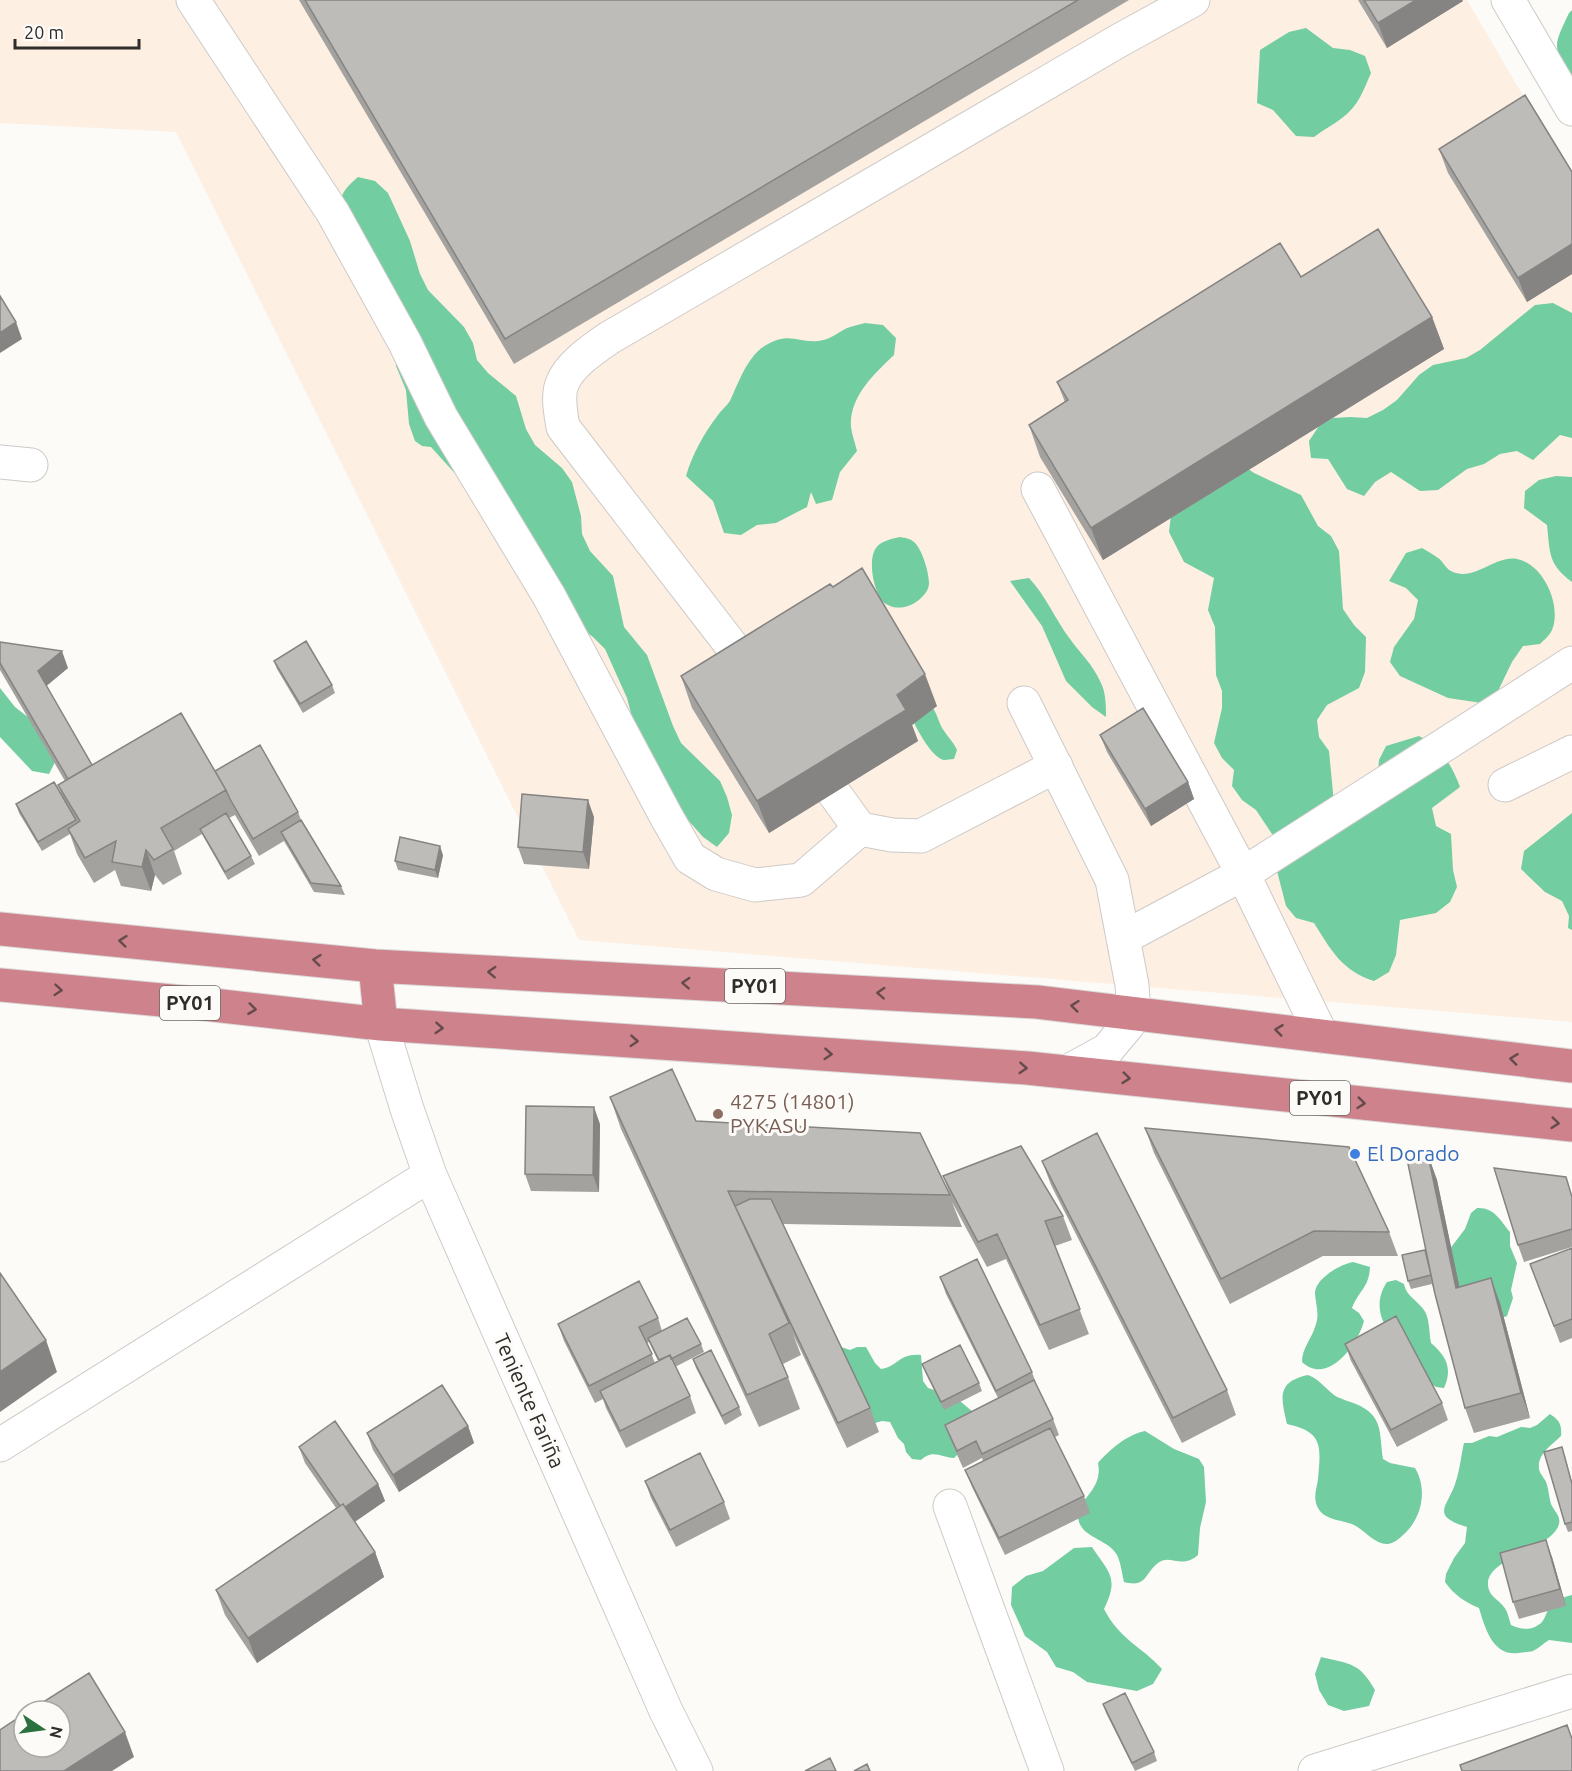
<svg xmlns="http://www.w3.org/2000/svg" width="1572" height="1771" font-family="Ubuntu,sans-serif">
  <rect width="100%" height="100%" fill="#fdfbf8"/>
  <path fill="#fdefe1" d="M0 0H1467L1572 179V1022L579 940 176 132 0 123Z"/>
  <path fill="#72cda0" d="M1572 10V78C1552 46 1553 47 1569 13Z
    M1306 28 1333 48 1350 50 1365 56 1371 73C1364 89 1358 107 1342 118 1333 125 1323 130 1314 137L1296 136 1273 110 1257 103 1260 50 1289 32Z
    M358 177 375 181 388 193 410 241 420 274 428 290 464 327 473 343 477 360 488 373 516 396 526 429 535 445 562 468 572 482 581 516 582 534 590 551 613 576 624 627 647 655 673 726 681 743 720 781 727 797 732 815 729 833 717 847 703 837 680 811 636 732 627 698 605 649 593 637 565 616 460 479 431 447 422 446 415 441 409 424 406 390 396 366 397 332 338 213C341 194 343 190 358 177Z
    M1553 303 1572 313V438L1560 435 1533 460 1517 451 1500 454 1484 464 1467 469 1438 490 1420 491 1391 472 1375 482 1364 496 1347 489 1328 459 1311 458 1309 441 1319 426 1333 418 1350 417 1367 418 1383 410 1397 400 1419 375 1433 365 1466 358 1480 350 1535 305Z
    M865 323 883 325 896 338 894 355C874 374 849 397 851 427 852 435 855 443 857 451L840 472 832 500 816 504 811 492 807 507 776 523 757 525 741 535 724 533 713 501 686 476C692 455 704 433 718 415 721 410 727 406 730 401 739 382 748 354 768 344 790 332 798 343 818 341 830 340 837 333 847 328 852 326 859 325 865 323Z
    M1238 462 1254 473 1301 495 1318 526 1331 536 1339 551 1343 609 1354 625 1366 637 1365 672 1359 688 1327 705 1317 720 1319 737 1329 751 1334 803 1376 795 1379 760 1386 746 1419 736C1440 746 1452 765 1460 787L1432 808 1436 826 1451 834 1453 870 1457 887 1450 902 1436 913 1400 920 1396 955 1389 972 1374 981C1342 971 1331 950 1314 923L1296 918 1286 906 1277 871 1276 840 1256 810 1242 800 1232 786 1234 770 1222 758 1214 743 1222 708V691L1216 675 1215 627 1208 610 1214 578 1184 562 1169 532 1171 515Z
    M1556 476 1572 477V582C1548 564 1550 553 1547 525L1524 508 1525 491 1539 480Z
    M900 537C906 538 912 539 916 544 923 553 929 572 929 584 928 591 925 594 920 599 911 607 897 611 886 604 874 596 867 560 876 548 881 541 891 539 900 537Z
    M1422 548C1427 551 1433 554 1438 558 1443 561 1446 569 1451 571 1474 583 1494 555 1517 559 1544 564 1562 606 1552 630 1550 635 1544 640 1540 644L1523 646 1512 662 1497 693 1482 703 1448 698 1400 676 1390 662 1394 647 1414 619 1418 600 1406 588 1389 581 1406 553Z
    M1029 578C1046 596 1055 619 1070 639 1080 653 1093 665 1100 681 1106 692 1106 705 1106 717L1092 707 1066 681 1042 626 1010 581Z
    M0 688 15 707 42 728 57 758 49 774 32 771 0 737Z
    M930 704C936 711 937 717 941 726 945 734 953 741 957 750L954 759C953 759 945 760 944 760 931 758 914 724 909 712Z
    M1572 813V930L1568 928 1569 916 1562 901 1545 892 1521 869 1524 851Z
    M1477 1208C1494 1207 1500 1220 1510 1232V1246L1517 1263 1511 1290 1513 1298 1507 1316 1499 1319 1452 1282 1449 1250 1465 1229 1471 1213Z
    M1353 1262 1370 1267C1369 1288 1359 1290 1352 1308L1359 1313 1364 1321C1358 1345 1327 1386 1302 1362 1302 1348 1311 1340 1315 1327 1320 1315 1316 1306 1315 1294 1314 1279 1341 1264 1353 1262Z
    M1396 1280 1404 1284C1406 1296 1417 1300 1424 1310 1430 1319 1429 1333 1431 1343 1446 1356 1453 1368 1444 1388L1436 1387 1429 1382 1385 1325C1377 1311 1378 1295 1387 1282Z
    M838 1346 850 1350 857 1347H866L875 1363 881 1369C898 1367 898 1353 921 1355L923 1381 928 1388 954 1396 973 1412 960 1452 954 1458C940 1457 933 1449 921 1460L912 1459 906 1452 904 1444 898 1438 890 1422 882 1421 865 1426Z
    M1308 1375C1319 1379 1325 1388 1334 1395 1340 1399 1349 1401 1356 1404 1384 1416 1379 1433 1383 1459L1390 1463 1415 1468C1428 1489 1422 1519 1403 1535 1399 1539 1394 1543 1388 1544 1376 1545 1366 1532 1356 1526 1344 1519 1324 1522 1317 1506 1313 1496 1317 1488 1318 1479 1321 1445 1323 1432 1287 1424 1281 1398 1276 1382 1308 1375Z
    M1550 1414C1559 1420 1562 1424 1561 1436 1552 1445 1537 1454 1539 1469 1540 1475 1546 1479 1547 1485 1549 1491 1549 1498 1551 1504 1554 1511 1561 1516 1559 1524 1552 1551 1478 1558 1489 1590 1492 1598 1500 1601 1504 1607 1508 1612 1509 1619 1511 1625 1521 1630 1533 1631 1542 1622 1547 1616 1547 1607 1554 1601 1559 1598 1566 1597 1572 1595V1643L1549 1640C1544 1643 1539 1648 1533 1651 1530 1652 1523 1652 1519 1653 1493 1657 1485 1628 1479 1608 1465 1602 1454 1595 1445 1582L1446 1574 1454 1558 1465 1543 1467 1527C1428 1515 1449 1506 1456 1481 1460 1469 1461 1456 1464 1443H1472L1489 1436 1497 1437 1521 1427 1530 1428 1537 1425Z
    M1145 1431 1174 1449 1199 1459 1204 1467 1206 1502 1200 1528 1198 1555C1181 1570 1170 1553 1158 1563 1144 1574 1147 1588 1124 1582 1122 1574 1121 1563 1117 1555 1109 1540 1084 1538 1079 1522 1072 1500 1104 1493 1098 1463 1109 1450 1128 1434 1145 1431Z
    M1092 1547C1110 1574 1119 1578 1104 1609 1120 1640 1140 1645 1162 1669L1153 1684 1137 1691 1087 1682 1073 1672 1056 1667 1047 1652 1025 1636 1011 1605 1012 1587 1026 1576 1043 1571 1074 1548Z
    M1321 1657C1350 1664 1359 1662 1375 1690L1369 1706 1344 1711 1328 1705 1319 1690 1315 1674Z"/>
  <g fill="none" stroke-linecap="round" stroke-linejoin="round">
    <g stroke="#cdcac8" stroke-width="35">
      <path id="minor" d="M193 0 333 213 405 343 441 417 549 596 666 816 690 858 716 874 755 885 801 880 860 829 834 793
        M1508 0 1572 109
        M0 462 31 465
        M1038 489 1243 874 1322 1036
        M751 671 563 427C561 414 557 397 562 384 569 365 593 349 609 338L1120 40 1193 0
        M1024 703 1112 880 1132 985 1134 1013 1128 1025 1107 1050 1067 1072
        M1505 785 1572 752
        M860 829 892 835 921 836 1056 766
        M1123 938 1243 874 1572 663
        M381 1024 407 1109 430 1175 666 1711 696 1771
        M0 1445 430 1175
        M950 1506 1047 1771
        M1315 1771 1572 1691"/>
    </g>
    <g stroke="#d9d9d9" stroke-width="35">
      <path id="highway" d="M0 929 375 966 1037 1002 1572 1066
        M375 966 381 1024
        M0 985 204 1004 381 1024 1027 1068 1572 1125"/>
    </g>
    <use href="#minor" stroke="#fff" stroke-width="33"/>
    <use href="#highway" stroke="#ce828b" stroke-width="33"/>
  </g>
  <path fill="#a3a29f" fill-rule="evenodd" d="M299 0H1129L514 364Z
    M1358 0H1462L1463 1 1387 48Z
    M1439 149 1572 172V274L1527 302 1448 173Z
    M1301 277 1432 317 1444 349 1103 560 1040 457 1029 425 1065 402 1057 382Z
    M0 642 68 668 46 686 92 765 215 771 298 812 301 820 341 886 345 895 314 892 284 841 259 856 235 815 229 818 251 856 255 864 228 880 202 834 174 851 182 874 163 885 155 875 151 891 121 886 115 870 94 883 77 854 70 834 42 851 19 813 16 804 64 800 58 785 65 781 0 670Z
    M274 661 332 685 335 693 303 713 277 669Z
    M681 676 937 706 912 725 918 741 769 833 692 708Z
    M1100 735 1188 782 1194 799 1151 826 1107 752Z
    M594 817 589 869 524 864 518 847Z
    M443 855 438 878 398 870 395 861Z
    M610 1097 696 1121 950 1194 943 1176 1063 1216 1072 1240 1055 1246 1089 1334 1049 1350 1006 1259 987 1267 952 1202 962 1227 783 1224 870 1408 879 1432 847 1448 793 1334 801 1355 783 1364 788 1377 800 1409 759 1427 621 1129Z
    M600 1124 599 1192 531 1191 525 1174Z
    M1145 1128 1389 1232 1398 1256H1323L1230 1304 1154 1153Z
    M1428 1155 1437 1180 1459 1287 1500 1303 1530 1418 1474 1433 1465 1408 1432 1284 1411 1289 1408 1281 1427 1255Z
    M1042 1161 1227 1390 1236 1415 1182 1443 1051 1185Z
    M1572 1194V1247L1524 1262 1518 1245Z
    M1572 1248V1338L1560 1343 1530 1264Z
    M940 1277 1032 1372 1038 1389 1053 1419 1059 1435 1055 1437 1084 1496 1090 1513 1005 1555 972 1487 965 1470 983 1461 982 1458 963 1468 951 1441 945 1425 998 1398 946 1294Z
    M658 1318 662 1331 701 1344 704 1352 675 1367 690 1396 696 1413 626 1448 606 1408 603 1399 595 1403 564 1341 558 1324ZM649 1342 658 1361 655 1363 647 1343Z
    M1345 1344 1442 1403 1448 1420 1397 1447 1351 1361Z
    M693 1359 739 1407 742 1415 725 1425 696 1368Z
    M922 1364 979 1383 982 1391 944 1410 925 1372Z
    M468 1426 474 1443 399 1492 373 1450 367 1433Z
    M299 1447 378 1484 385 1501 355 1522 375 1552 384 1577 257 1663 225 1615 216 1590 336 1508 305 1463Z
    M1565 1456 1572 1482V1531L1568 1532 1565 1524Z
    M645 1481 724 1502 730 1519 676 1547 651 1498Z
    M1552 1557 1566 1606 1519 1619 1513 1602Z
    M1103 1704 1154 1752 1157 1761 1135 1771 1106 1713Z"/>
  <path fill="#858482" d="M1416 0H1462L1463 1 1387 48 1378 23Z
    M1572 244V274L1527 302 1518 278Z
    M1432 317 1444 349 1103 560 1091 528Z
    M16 322 22 339 0 353V333Z
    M62 651 68 668 44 688 38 671Z
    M925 674 937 706 912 725 918 741 769 833 757 801Z
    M1188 782 1194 799 1151 826 1145 809Z
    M588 800 594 817 589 869 583 852Z
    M440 846 443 855 438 878 435 870Z
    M146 850 155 875 151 891 142 867Z
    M594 1107 600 1124 599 1192 593 1175Z
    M1428 1155 1437 1180 1465 1313 1456 1288Z
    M1491 1278 1500 1303 1530 1418 1521 1393Z
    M46 1340 57 1372 0 1412V1372Z
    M468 1426 474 1443 399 1492 393 1475Z
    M378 1484 385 1501 348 1526 342 1509Z
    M1546 1540 1552 1557 1566 1606 1560 1589Z
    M375 1552 384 1577 257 1663 248 1638Z
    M125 1732 134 1757 112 1771H64Z"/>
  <path fill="#bebcb9" stroke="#858482" stroke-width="1.5" d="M305 0H1078L505 339Z
    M1364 0H1416L1378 23Z
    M1525 95 1572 172V244L1518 278 1439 149Z
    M1378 229 1432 317 1091 528 1029 425 1068 400 1057 382 1280 243 1301 277Z
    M0 296 16 322 0 333Z
    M862 568 925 674 897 695 906 710 757 801 681 676 830 584 833 587Z
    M306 641 332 685 300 704 274 661Z
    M0 642 62 651 38 671 92 765 68 779 0 663Z
    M1143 708 1188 782 1145 809 1100 735Z
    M181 713 226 790 161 828 173 849 154 860 146 850 142 867 112 862 116 841 85 858 68 829 80 821 58 785Z
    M260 745 298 812 253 839 230 799 226 790 215 771Z
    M54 782 76 820 38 842 16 804Z
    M522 794 588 800 583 852 518 847Z
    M226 813 251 856 225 872 200 829Z
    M301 820 341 886 311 883 281 832Z
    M400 837 440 846 435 870 395 861Z
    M672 1069 696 1121 920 1133 950 1195 728 1191 789 1323 769 1334 788 1377 747 1395 610 1097Z
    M526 1106 594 1107 593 1175 525 1174Z
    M1145 1128 1349 1147 1389 1232 1314 1231 1221 1279Z
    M1097 1133 1227 1390 1173 1418 1042 1161Z
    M1021 1146 1063 1216 1045 1221 1080 1309 1040 1325 997 1234 978 1242 943 1176Z
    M1428 1155 1456 1288 1491 1278 1521 1393 1465 1408 1435 1294 1407 1159Z
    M1494 1168 1566 1177 1572 1197V1229L1518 1245Z
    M750 1199H771L870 1408 838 1423 735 1206Z
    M1572 1248V1319L1554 1326 1530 1264Z
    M1425 1250 1431 1275 1408 1281 1402 1255Z
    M977 1259 1032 1372 996 1391 940 1277Z
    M0 1273 46 1340 0 1372Z
    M639 1281 658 1318 639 1327 652 1354 589 1386 558 1324Z
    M1396 1316 1442 1403 1391 1430 1345 1344Z
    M687 1318 701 1344 671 1359 670 1355 659 1360 648 1338Z
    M960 1345 979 1383 941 1402 922 1364Z
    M711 1350 739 1407 722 1416 693 1359Z
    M670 1355 690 1396 620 1431 600 1391Z
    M1034 1380 1053 1419 982 1454 976 1441 957 1451 945 1425Z
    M442 1385 468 1426 393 1475 367 1433Z
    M335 1421 378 1484 345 1507 343 1504 340 1506 299 1447Z
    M1050 1428 1084 1496 999 1538 965 1470Z
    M1562 1447 1572 1484V1522L1565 1524 1544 1452Z
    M700 1453 724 1502 670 1530 645 1481Z
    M343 1504 375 1552 248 1638 216 1590Z
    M1546 1540 1560 1589 1513 1602 1500 1553Z
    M89 1673 125 1732 64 1771H0V1730L24 1714V1747H60V1711H29Z
    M1125 1693 1154 1752 1132 1763 1103 1704Z
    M1567 1725 1572 1739V1771H1462L1460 1765Z
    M830 1758 836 1771H805Z
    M867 1764 870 1771H854Z"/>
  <defs><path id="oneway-chevron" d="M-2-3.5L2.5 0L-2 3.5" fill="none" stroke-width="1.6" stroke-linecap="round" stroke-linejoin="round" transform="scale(1.5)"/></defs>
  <g stroke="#664b4d">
    <use href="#oneway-chevron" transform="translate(123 941) rotate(-174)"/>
    <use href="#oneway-chevron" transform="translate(317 960) rotate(-174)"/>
    <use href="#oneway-chevron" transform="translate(492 972) rotate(-177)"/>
    <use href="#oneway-chevron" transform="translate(686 983) rotate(-177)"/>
    <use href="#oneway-chevron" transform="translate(58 990) rotate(5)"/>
    <use href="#oneway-chevron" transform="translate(881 993) rotate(-177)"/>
    <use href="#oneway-chevron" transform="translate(1075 1006) rotate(-174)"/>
    <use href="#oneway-chevron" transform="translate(252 1009) rotate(7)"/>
    <use href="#oneway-chevron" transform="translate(439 1028) rotate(4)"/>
    <use href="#oneway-chevron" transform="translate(1279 1030) rotate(-173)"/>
    <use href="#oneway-chevron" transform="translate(634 1041) rotate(4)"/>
    <use href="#oneway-chevron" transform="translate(828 1054) rotate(4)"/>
    <use href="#oneway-chevron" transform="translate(1514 1059) rotate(-173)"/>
    <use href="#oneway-chevron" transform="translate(1023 1068) rotate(4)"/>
    <use href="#oneway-chevron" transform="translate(1126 1078) rotate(6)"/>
    <use href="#oneway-chevron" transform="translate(1361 1103) rotate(6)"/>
    <use href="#oneway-chevron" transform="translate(1555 1123) rotate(6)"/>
  </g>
  <circle fill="#8d6e63" stroke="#fdfbf8" stroke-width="2" cx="718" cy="1114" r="6"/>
  <circle fill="#3f7fe0" stroke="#fdfbf8" stroke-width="2" cx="1355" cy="1154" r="6"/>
  <g text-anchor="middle" stroke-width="6" stroke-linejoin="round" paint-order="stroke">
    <g fill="#fdfbf8" stroke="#6c6b69" stroke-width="1.5">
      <rect x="725" y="969" width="60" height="34" rx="4.5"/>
      <rect x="160" y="986" width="60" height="34" rx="4.5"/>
      <rect x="1290" y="1081" width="60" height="34" rx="4.5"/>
    </g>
    <g font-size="20" font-weight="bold" fill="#2e2d2c">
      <text x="755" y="993">PY01</text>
      <text x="190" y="1010">PY01</text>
      <text x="1320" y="1105">PY01</text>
    </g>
    <g font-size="21" fill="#785e54" stroke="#fdfbf8" text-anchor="start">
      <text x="730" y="1109">4275 (14801)<tspan x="730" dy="24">PYKASU</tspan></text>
    </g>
    <g font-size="21" fill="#366cbe" stroke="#fdfbf8" text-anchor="start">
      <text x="1367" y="1161">El Dorado</text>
    </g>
    <g font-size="21" fill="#2e2d2c" stroke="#fdfbf8">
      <text transform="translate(529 1401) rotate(66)" y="7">Teniente Fariña</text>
    </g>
  </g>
  <g transform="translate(42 1729) rotate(103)"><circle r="28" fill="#fdfbf8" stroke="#aaa9a6" stroke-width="1.5"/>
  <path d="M0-4.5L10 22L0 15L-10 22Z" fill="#2b713d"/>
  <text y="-9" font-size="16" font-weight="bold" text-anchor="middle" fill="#2e2d2c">N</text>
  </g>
  <path d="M15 39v9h124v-9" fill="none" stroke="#2e2d2c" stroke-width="3"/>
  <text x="24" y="39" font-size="18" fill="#2e2d2c" stroke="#fdfbf8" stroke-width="4.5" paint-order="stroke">20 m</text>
</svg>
